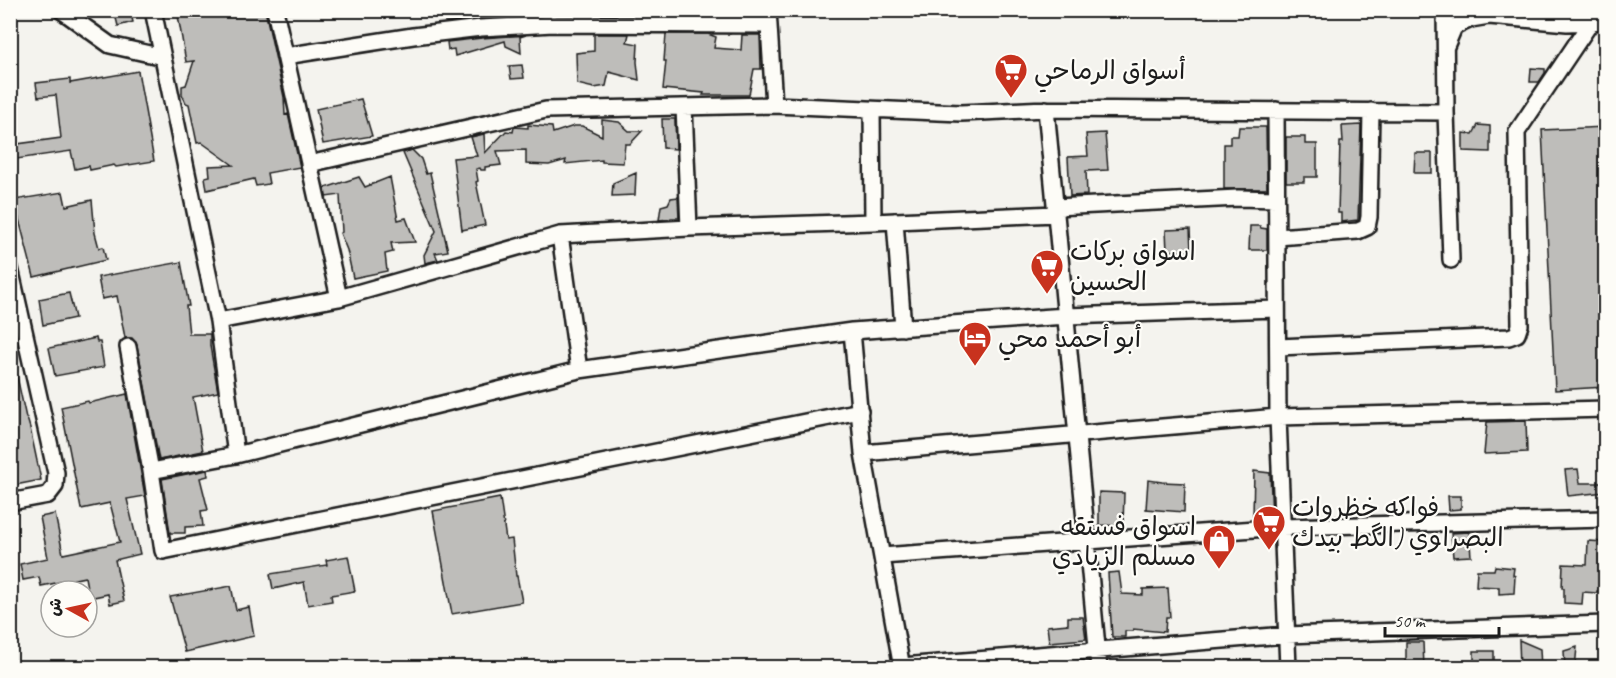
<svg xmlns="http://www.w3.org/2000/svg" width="1616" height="678" font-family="Caveat,'Playpen Sans Arabic',sans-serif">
  <rect width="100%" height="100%" fill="#f4f3ee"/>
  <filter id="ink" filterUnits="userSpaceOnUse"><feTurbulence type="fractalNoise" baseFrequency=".0167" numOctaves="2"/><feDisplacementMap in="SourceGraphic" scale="12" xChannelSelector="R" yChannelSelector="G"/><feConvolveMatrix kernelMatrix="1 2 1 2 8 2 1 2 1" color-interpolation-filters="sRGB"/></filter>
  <g filter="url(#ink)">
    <path fill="#bebdba" stroke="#1c1c1c" stroke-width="1.5" d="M114 10H130L133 22 118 26Z
      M177 10H265L284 97 285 115 288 114 300 167 267 173 269 184 256 186 254 179 207 190 205 177 210 176 209 166 233 165 201 142 197 143 189 104 186 103 182 94V86L186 85 194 61 186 62Z
      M594 34H629L627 42 638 44 637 62 639 80 609 72 606 86 594 88 577 84 576 53 594 51Z
      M666 34H708L716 37 714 48 741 50 742 35H760L761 69H754L749 95H703L704 93 663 89 666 61H664Z
      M526 35 520 37 521 53 506 46 505 41 455 56 454 49 448 50 447 42 482 38Z
      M522 65 524 78 511 79 509 66Z
      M1531 68 1545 69V73L1539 82H1530Z
      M138 71 154 161 116 167 114 165 90 170 89 166 75 169 71 151 10 160V145L61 138 56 95 38 97 36 83 70 79V83Z
      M361 99 372 136 323 144 316 109Z
      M662 119H675L676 149 663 148Z
      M602 120 619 122 629 131H642L630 144H625L623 163 602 162V160L565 164 566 160 549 165 526 164V150L497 151 501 165 485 167V170H481L480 168 476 169 478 181 476 182 485 225 462 230 453 158 477 156 471 137 484 134 485 153 506 131 513 132 514 127 528 128V125L552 127 553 133 574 126H582L602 136Z
      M1361 125 1358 220 1341 222V213H1338L1340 142H1343L1342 126Z
      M1478 125 1490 126V152L1463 151V133L1473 134Z
      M1239 127H1266L1267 189H1224V144H1230V136H1238Z
      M1605 127V387L1555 390 1542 130Z
      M1105 133 1108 170 1086 171 1087 195 1070 196 1068 157 1088 156 1086 134Z
      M1286 137H1305V144H1317V177H1304V182H1286Z
      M412 150 421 159 426 174 430 173 448 251 435 253 438 260 425 263 424 255 436 231 403 153Z
      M1415 153H1432V173H1414Z
      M636 173 635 195 612 196 613 183Z
      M359 177 365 187 390 177 398 220 406 218 415 242 391 243 393 252 385 254 387 271 353 278 347 250 340 233 342 232 340 195 326 197 325 188Z
      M63 192 66 206 92 200 95 233 99 248 103 247 106 260 34 277 14 200Z
      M678 197 679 218H671L670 219 659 220 661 206 668 204 671 198Z
      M1250 226H1260L1261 228 1267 229V250H1249Z
      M1190 229 1191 251H1167L1166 230Z
      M181 262 189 306H186L189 334H210V346L218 392 193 397 203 451 159 460 137 345 132 338H125L117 296 102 299 98 277Z
      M69 293 75 318 43 325 39 299Z
      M96 338 97 342H100L104 367 55 376 49 348Z
      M16 372 26 418H27L30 428 41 480 10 486V373Z
      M127 394 145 496 127 499 140 554 115 560 124 601 110 604 108 594 89 598 85 577 41 586 39 577 23 580 20 564 48 558 40 517 55 514 63 554 120 542 110 503 81 509 61 407 88 401 89 403Z
      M1526 421 1527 452 1484 454 1487 422Z
      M1578 469 1580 483H1605V492L1568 496 1565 470Z
      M207 470 208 476 200 478 208 510 201 511 203 526 185 527V533H170L162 479Z
      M1254 471 1270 473 1272 517H1253Z
      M1148 480 1162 482 1185 483 1184 512 1146 509Z
      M1099 492 1124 493 1123 526 1099 525Z
      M1448 496H1461V509L1449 510Z
      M500 498 506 540 512 539 516 576H517L522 602 452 614 433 511Z
      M1469 532 1471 556 1453 557 1451 533Z
      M1588 541 1605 542V591H1597V593L1583 592 1582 604 1564 603V588H1562L1563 564 1587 565Z
      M348 556 355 591 331 595 332 601 308 605 304 582 273 589 270 574 327 565 326 560Z
      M1495 566 1514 568 1513 575 1515 576 1514 593 1499 594V587L1476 586 1477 570H1494Z
      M1119 572 1122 594 1143 595V589L1168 588 1170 617H1166L1165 632 1133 629V631H1125V637H1112L1108 573Z
      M231 586 236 610 249 607 254 636 185 652 170 597Z
      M1068 617H1083L1086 639 1049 642 1047 626 1068 624Z
      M1519 640 1540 649 1541 668H1520Z
      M1406 642H1423L1424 668H1406Z
      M1577 647 1575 668H1565L1564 651Z
      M1474 651H1494V668H1474Z"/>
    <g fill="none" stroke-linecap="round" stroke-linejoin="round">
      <g stroke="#1c1c1c" stroke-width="20">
        <path id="street" d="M61 10 110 45 163 57
          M153 10 218 321 236 455
          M275 10 339 298
          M768 10 774 105
          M1445 10 1446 112 1451 260
          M1446 46 1454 27 1471 19 1489 16 1567 23 1606 21
          M285 56 413 36 481 28 553 24 769 25
          M684 107 689 228
          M1046 109 1099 668
          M872 110 873 222
          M1276 110 1278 417 1288 668
          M309 164 546 110 774 105 961 113 1046 109 1446 112
          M1055 207 1238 198 1276 199
          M895 221 903 328
          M560 235 579 370
          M1277 237 1358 231 1367 227 1369 217 1371 111
          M10 268 56 473 55 486 48 495 10 502
          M218 321 339 298 560 235 689 228 873 222 1056 214
          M852 331 863 453 902 668
          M128 347 151 471 163 551 860 411
          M1278 347 1509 337 1517 334 1520 325 1517 132 1591 22
          M863 453 1278 417 1606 409
          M151 471 236 455 579 370 852 331 1066 316 1277 309
          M882 556 1282 527 1606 519
          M902 666 1286 635 1606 624"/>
      </g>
      <use href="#street" stroke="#fdfcf7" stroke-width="15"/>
    </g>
  </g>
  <defs>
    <g id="supermarket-pin" transform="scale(1.725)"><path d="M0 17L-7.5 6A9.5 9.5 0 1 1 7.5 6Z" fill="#c8321e" stroke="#fdfcf7"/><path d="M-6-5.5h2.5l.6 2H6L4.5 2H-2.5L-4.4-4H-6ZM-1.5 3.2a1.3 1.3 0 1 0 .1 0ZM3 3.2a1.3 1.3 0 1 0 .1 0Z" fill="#fff"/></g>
    <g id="hotel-pin" transform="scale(1.725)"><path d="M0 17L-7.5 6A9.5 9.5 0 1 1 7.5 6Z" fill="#c8321e" stroke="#fdfcf7"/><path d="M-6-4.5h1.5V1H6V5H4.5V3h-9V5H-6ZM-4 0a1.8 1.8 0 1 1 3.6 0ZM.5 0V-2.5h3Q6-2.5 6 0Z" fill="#fff"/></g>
    <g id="shop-pin" transform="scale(1.725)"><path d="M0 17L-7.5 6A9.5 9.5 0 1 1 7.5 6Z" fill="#c8321e" stroke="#fdfcf7"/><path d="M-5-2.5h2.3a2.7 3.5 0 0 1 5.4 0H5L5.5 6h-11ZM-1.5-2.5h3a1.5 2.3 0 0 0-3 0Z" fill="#fff"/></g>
  </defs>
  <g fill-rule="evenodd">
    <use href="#supermarket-pin" x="1011" y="70"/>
    <use href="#supermarket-pin" x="1047" y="266"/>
    <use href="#hotel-pin" x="975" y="338"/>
    <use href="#supermarket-pin" x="1269" y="522"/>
    <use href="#shop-pin" x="1219" y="541"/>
  </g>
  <g text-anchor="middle" stroke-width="4.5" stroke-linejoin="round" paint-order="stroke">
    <g font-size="26" fill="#1c1c1c" stroke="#fdfcf7" text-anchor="start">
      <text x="1034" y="79">أسواق الرماحي</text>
      <text x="1070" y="260">اسواق بركات<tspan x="1070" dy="30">الحسين</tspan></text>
      <text x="998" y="347">أبو أحمد محي</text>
      <text x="1292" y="516">فواكه خظروات<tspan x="1292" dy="30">البصراوي (الگط بيدك</tspan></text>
      <text x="1196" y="535" text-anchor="end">اسواق فستقه<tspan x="1196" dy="30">مسلم الزيادي</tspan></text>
    </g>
  </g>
  <rect width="1616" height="678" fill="none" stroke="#fdfcf7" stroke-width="36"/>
  <rect x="18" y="18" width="1580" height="642" fill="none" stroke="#1c1c1c" stroke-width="2" filter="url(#ink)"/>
  <g transform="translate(69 609) rotate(278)"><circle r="28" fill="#fdfcf7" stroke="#a3a29f" stroke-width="1.5"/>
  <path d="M0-4.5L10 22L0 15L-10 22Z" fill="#c8321e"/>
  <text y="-9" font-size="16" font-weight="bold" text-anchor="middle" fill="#1c1c1c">ش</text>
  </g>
  <path d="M1385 627v9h114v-9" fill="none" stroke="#1c1c1c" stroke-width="3"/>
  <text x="1394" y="627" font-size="18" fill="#1c1c1c" stroke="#fdfcf7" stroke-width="4.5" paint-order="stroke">50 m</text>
</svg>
